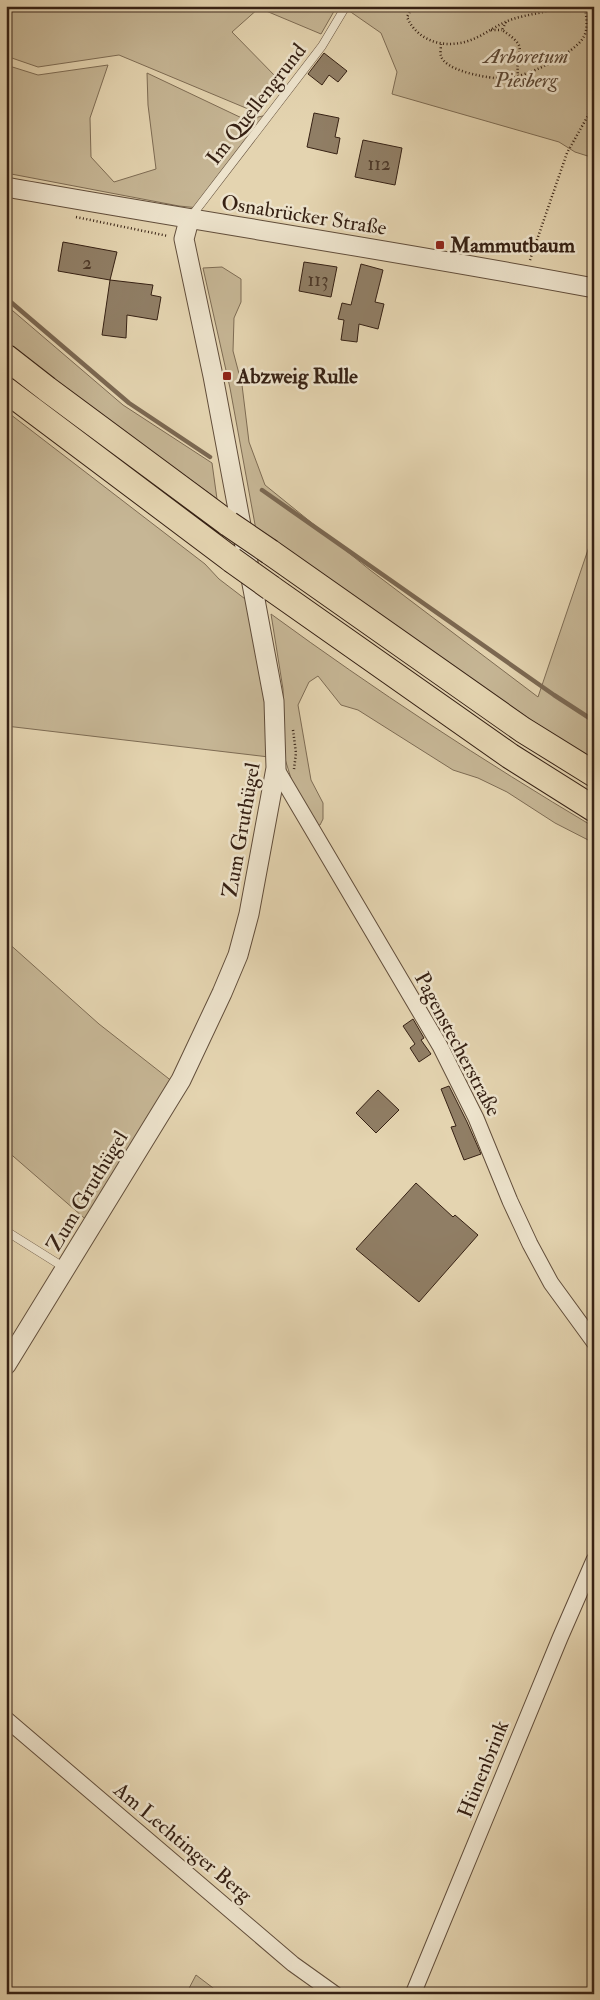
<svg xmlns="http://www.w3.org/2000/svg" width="600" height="2000" font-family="'IM FELL Double Pica',serif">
  <rect width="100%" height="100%" fill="#e4d4b0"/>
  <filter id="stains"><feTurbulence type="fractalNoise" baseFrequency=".004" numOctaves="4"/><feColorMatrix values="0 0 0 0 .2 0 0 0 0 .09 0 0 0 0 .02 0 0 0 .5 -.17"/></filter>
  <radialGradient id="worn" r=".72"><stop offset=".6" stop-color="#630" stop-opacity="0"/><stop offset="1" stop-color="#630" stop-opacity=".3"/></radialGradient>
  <path fill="#c6b695" stroke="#7e6c54" d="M6 6H337L321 34 259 8 232 32 277 78 253 111 119 55 38 67 6 56Z
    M346 6H594V158L575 152 559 142 392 94 397 72 381 33 345 8Z
    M6 65 38 75 108 65 90 118 91 157 114 182 156 169 148 105 147 73 246 120 271 114 199 208 179 206 6 173Z
    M222 267 241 279V302L234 318 233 351 242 385 249 442 265 485 370 570 538 697 594 532V760L531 720 256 530 230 388 203 268Z
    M6 305 123 405 212 463 217 499 47 375 6 342Z
    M6 411 205 564 219 579 253 605 269 704V757L6 726Z
    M271 614C375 690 483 761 594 827V843L555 823 507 792 478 778 453 770 358 710 341 705 318 676 309 682 298 705 311 780 323 803V819L320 825 315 826 295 791 285 759 283 689Z
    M6 941 99 1024 173 1082 90 1223 6 1150Z
    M196 1975 221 1994H186Z"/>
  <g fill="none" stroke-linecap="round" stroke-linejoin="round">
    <path stroke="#7b6852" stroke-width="4.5" d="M6 298 129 403 210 457
      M262 490 554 695 594 721"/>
  </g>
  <path fill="#907e65" stroke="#362114" d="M324 53 347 71 338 82 329 75 322 85 308 74Z
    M314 113 339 118 335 137 340 138 337 154 307 147Z
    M363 140 402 148 395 185 355 177Z
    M63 242 117 252 110 280 58 271Z
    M304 262 337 267 331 297 299 291Z
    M361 264 383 270 375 302 384 304 378 329 359 324 357 342 341 340 344 320 338 319 342 303 351 305Z
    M110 280 153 285 151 295 161 297 157 320 127 315 126 338 102 335Z
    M413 1019 424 1038 421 1040 431 1054 419 1062 410 1048 415 1044 403 1026Z
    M449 1086 467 1122 481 1154 464 1160 451 1127 456 1126 441 1089Z
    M378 1090 399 1110 376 1133 356 1113Z
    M416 1183 453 1217 455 1215 478 1235 419 1302 356 1249Z"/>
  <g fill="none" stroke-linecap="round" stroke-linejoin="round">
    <g stroke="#624e3b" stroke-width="9">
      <path id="service" d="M190 218 322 46 346 6
        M6 1231 65 1268"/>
    </g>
    <g stroke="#624e3b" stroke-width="17">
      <path id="minor" d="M276 768 440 1046 476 1118 510 1201 530 1244 551 1283 594 1342
        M6 1719 293 1964 335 1994
        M413 1994 560 1638 594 1560"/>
    </g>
    <g stroke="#624e3b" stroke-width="21">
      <path id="tertiary" d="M6 187C202 222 398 251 594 288
        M6 1365 181 1080 222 993 238 955 249 914 276 768 274 701 213 376 184 239 189 220"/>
    </g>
    <g stroke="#362114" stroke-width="27">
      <path id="trunk" d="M6 357 47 389 229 524
        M6 390 232 560
        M270 552 523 730 594 774
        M271 588 510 756 594 809"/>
    </g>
    <path stroke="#362114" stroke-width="2.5" stroke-dasharray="1 2.5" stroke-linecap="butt" d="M413 6 407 17C417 41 444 49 468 41 484 36 497 24 513 19 528 14 546 13 561 6
      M491 30H502
      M441 44C441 47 440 53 441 56 445 70 482 77 495 78 502 78 511 77 518 76 515 48 531 49 502 30L506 22
      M518 76C535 72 574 53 583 38 589 29 586 16 585 6
      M76 217 168 236
      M530 260 567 153 594 105
      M293 730 296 753 294 769
      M6 1388 11 1380
      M590 1994 594 1986"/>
    <use href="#service" stroke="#ede3cc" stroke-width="8"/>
    <use href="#minor" stroke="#ede3cc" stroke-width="15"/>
    <use href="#tertiary" stroke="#ede3cc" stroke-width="19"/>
    <use href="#trunk" stroke="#e4d4b0" stroke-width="25"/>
    <g stroke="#362114" stroke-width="27" stroke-linecap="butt">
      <path id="trunk-bridge" d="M229 524 270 552
        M232 560 271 588"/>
    </g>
    <use href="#trunk-bridge" stroke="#e4d4b0" stroke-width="25"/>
  </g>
  <g fill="#8f2418" stroke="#ede3cc" stroke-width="2">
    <rect x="435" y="240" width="10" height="10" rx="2.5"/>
    <rect x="222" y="371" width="10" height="10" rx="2.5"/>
  </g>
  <g text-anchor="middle" stroke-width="5" stroke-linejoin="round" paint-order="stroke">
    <g font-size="19" fill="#4c3828">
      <text x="379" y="170">112</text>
      <text x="87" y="269">2</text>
      <text x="318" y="286">113</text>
    </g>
    <g font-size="21" font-style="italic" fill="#5a4634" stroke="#ede3cc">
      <text x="526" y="63">Arboretum<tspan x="526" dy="24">Piesberg</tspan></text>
    </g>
    <g font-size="21" fill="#362114" stroke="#ede3cc">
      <text transform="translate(256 104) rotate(-52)" y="7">Im Quellengrund</text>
      <text transform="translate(304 215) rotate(9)" y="7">Osnabrücker Straße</text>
      <text transform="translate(241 830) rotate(-80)" y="7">Zum Gruthügel</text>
      <text transform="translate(458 1044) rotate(62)" y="7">Pagenstecherstraße</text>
      <text transform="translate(87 1191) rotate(-59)" y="7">Zum Gruthügel</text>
      <text transform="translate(483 1769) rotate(-68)" y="7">Hünenbrink</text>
      <text transform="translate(183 1842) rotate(40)" y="7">Am Lechtinger Berg</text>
    </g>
    <g font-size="21" font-weight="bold" fill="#362114" stroke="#ede3cc" text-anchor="start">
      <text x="450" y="252">Mammutbaum</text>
      <text x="237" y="383">Abzweig Rulle</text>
    </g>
  </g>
  <rect width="600" height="2000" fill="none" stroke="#e4d4b0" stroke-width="25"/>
  <rect x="8" y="8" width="585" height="1985" fill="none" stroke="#362114" stroke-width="2.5"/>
  <rect x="12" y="12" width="575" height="1975" fill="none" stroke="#362114"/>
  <rect width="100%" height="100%" filter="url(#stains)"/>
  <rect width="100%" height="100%" fill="url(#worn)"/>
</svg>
